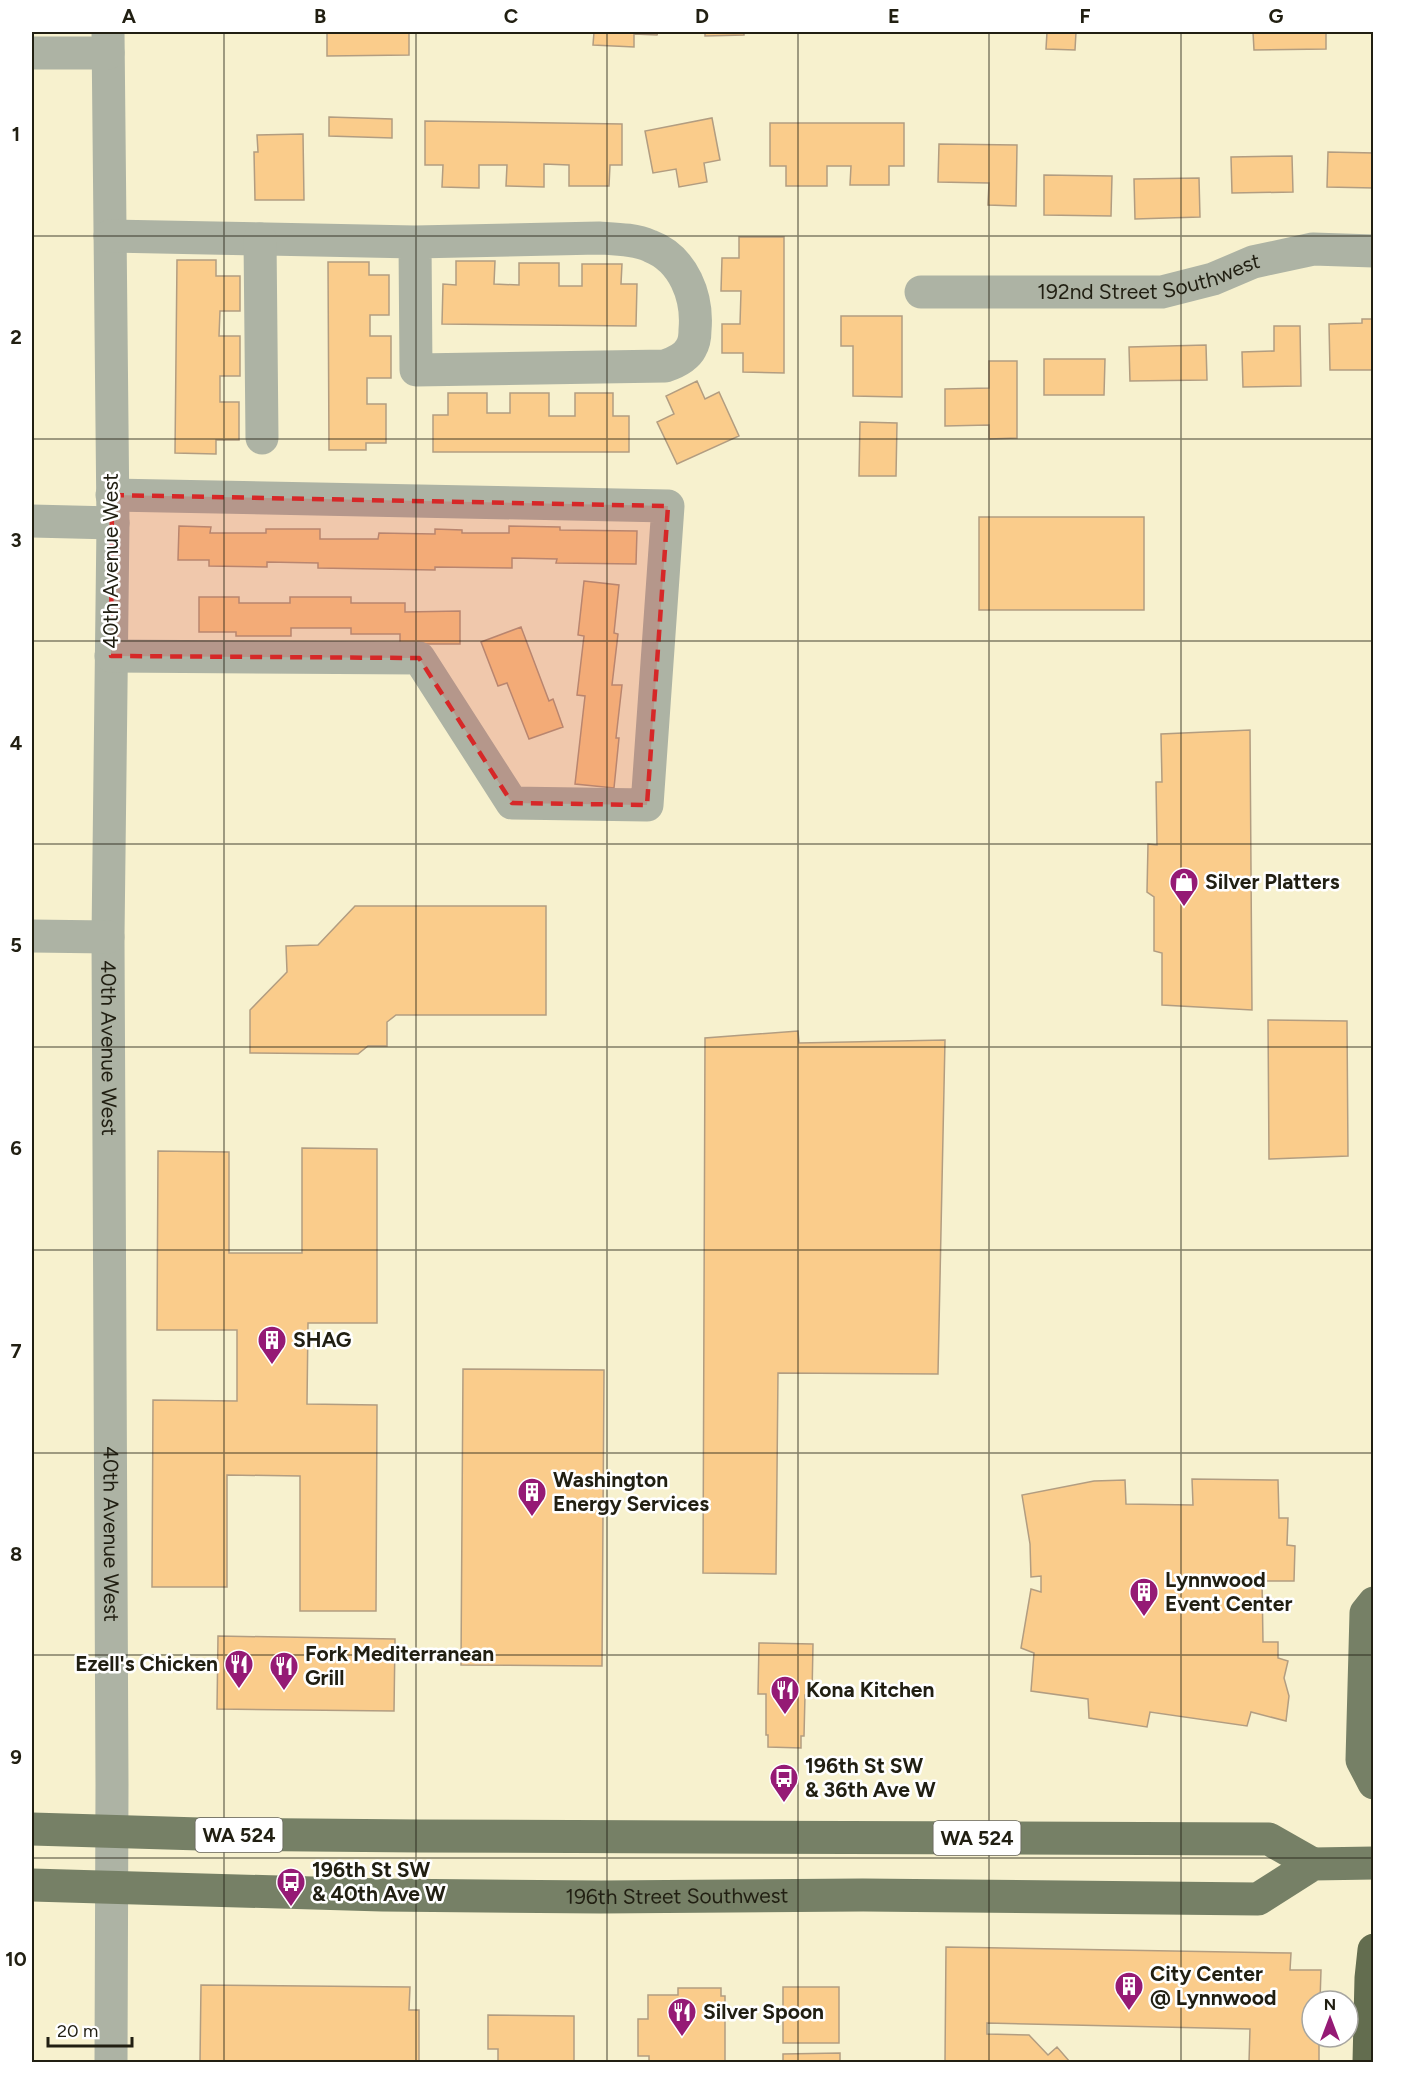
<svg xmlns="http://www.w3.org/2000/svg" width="1405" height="2094" font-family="Figtree,sans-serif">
  <rect width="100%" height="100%" fill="#f7f1ce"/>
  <path fill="#facc8b" stroke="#b29d81" stroke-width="1.5" d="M327 32H409V55L327 56Z
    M594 32H658L657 35 634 34V47L593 45Z
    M705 32H744V35L705 36Z
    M761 32H835V33H761Z
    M940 32H1013V33Z
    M1047 32H1076L1075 50 1046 49Z
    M1253 32H1326V49L1254 50Z
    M329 117 392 119V138L329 136Z
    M712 118 720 160 704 163 707 182 679 187 676 169 653 173 645 131Z
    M425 121 622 124V165H610L609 186H569V165L544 164V187L506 186 507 165H479V188L442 187 443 165H425Z
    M770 123H904V166H889V185H850L851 166H827V186H786V166H770Z
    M303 134 304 200H255L254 152H258L257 135Z
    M939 144 1017 145 1016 206 988 205 989 183 938 182Z
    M1328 152 1374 153V188L1327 187Z
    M1292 156 1293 192 1232 193 1231 157Z
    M1044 175 1112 176 1111 216 1044 215Z
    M1199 178 1200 217 1135 219 1134 179Z
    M739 237H784V373L743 372V353H722V324H740L741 291H721L722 258H739Z
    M177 260H216V276H240V311H220L219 336H240V376H220V402H239V440H216V454L175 453Z
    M456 261H495L494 284 519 285V263H559V286H582V264H622L621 284H637L636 326 442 324 443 284 456 285Z
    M328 262H369V275H389V315H370V336H391V378H367V404H386V443H366V450H329Z
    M841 316H902V397L853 396V346H841Z
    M1362 319H1374V370H1330L1329 324 1362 323Z
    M1274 326H1300L1301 386 1243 387 1242 352 1274 351Z
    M1206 345 1207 380 1130 381 1129 347Z
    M1044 359H1105L1104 395H1044Z
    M989 361H1017V438L989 439V425L945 426V389L989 388Z
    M697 381 705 399 719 392 739 436 677 464 657 422 674 414 666 396Z
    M448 393H487V413H510V393H549V416H575V393H613V416H629V452H433V415H448Z
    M860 422 897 423 896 476H859Z
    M979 517H1144V610H979Z
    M179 526 211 527 210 533H266V529H320V539H378L379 533 435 534V529L462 530V533H509V526L560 527V530L637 531 636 564 556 563 557 559 512 558V568L435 567V570L318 568V563L267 562V567L209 566V560H178Z
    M584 581 619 585 614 633 618 634 612 685H622L616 738H619L614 788 575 784 585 696 577 695 584 636 578 635Z
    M199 597H239V603H290V597H351V603H405V612L460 611V644H400V634H351V628H291V636H236V632H199Z
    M521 627 549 701 553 699 563 727 529 739 507 683 498 686 481 642Z
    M1250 730 1252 1010 1162 1005V953L1154 951V897L1147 892 1148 844 1157 845 1156 782H1162L1161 734Z
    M355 906H546V1015H396L387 1022V1046H368L358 1054 250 1053V1010L287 972 286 946 318 945Z
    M1268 1020 1347 1021 1348 1156 1269 1159Z
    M798 1031 799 1043 945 1040 938 1374 778 1373 776 1574 703 1573 705 1038Z
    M302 1148 377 1149V1323H308L307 1404 377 1405 376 1611H300V1476L227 1475V1587H152L153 1400 237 1401V1330H157L158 1151 229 1152V1253H302Z
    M463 1369 604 1370 602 1666 461 1665Z
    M1192 1479 1278 1480 1279 1518H1288L1287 1545 1295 1546 1294 1581H1262L1263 1642H1278V1658L1288 1661 1284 1678 1289 1696 1286 1721 1251 1712 1247 1726 1150 1712 1147 1727 1089 1718 1088 1699 1031 1691 1034 1653 1021 1648 1031 1589 1041 1592V1576L1031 1577 1030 1544 1022 1495 1094 1481 1125 1480 1126 1504 1193 1505Z
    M218 1636 395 1639 394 1711 217 1709Z
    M759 1643 813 1644 812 1695H805L804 1736H801V1748L768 1747V1735H766V1694H758Z
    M946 1947 1291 1953 1290 1970H1321L1320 2001H1312V2037H1319V2062H1249L1250 2029 987 2023V2034L1029 2035 1048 2055 1057 2047 1070 2062H945Z
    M201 1985 410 1987 409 2010H419V2062H200Z
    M783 1987H839V2043H783Z
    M678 1988H721V1996H725V2062H649V2056H638V2019H648V1995H678Z
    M488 2015 574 2016V2062H498V2049H488Z
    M840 2053V2062H783V2054Z"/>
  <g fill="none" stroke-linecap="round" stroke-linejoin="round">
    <g stroke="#adb3a4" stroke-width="33">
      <path id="s1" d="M108 32 113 523 108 937 112 1785 111 2062"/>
      <path d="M32 53H108"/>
      <path d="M110 236 415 242 599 238C615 239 634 239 650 246 684 259 698 297 695 330 695 336 694 343 691 348 686 358 674 363 665 366L416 370 415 242"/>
      <path d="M260 239 262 438"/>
      <path id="s2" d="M921 292H1162L1213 279 1253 262 1313 249 1374 251"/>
      <path d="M32 521 113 523"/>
      <path d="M111 656 419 658 512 803 647 805 668 506 112 495"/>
      <path d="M32 936 108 937"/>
    </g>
    <g stroke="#768066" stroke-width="33">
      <path d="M1374 1603 1366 1613 1362 1760 1374 1783"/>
      <path d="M32 1829 200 1834 419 1836 1269 1839 1313 1864"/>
      <path id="s3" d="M32 1885 382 1895 601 1897 863 1895 1258 1899 1313 1864 1374 1863"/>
    </g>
    <path stroke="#636d4f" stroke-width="33" d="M1369 2062 1371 1978 1374 1950"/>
  </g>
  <path fill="#d62828" fill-opacity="0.2" stroke="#d62828" stroke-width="4.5" stroke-dasharray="12 8" stroke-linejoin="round" d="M112 495 668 506 647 805 512 803 419 658 111 656Z"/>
  <path fill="none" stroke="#211f12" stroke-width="1.5" stroke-opacity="0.55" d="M224 32V2062M416 32V2062M607 32V2062M798 32V2062M989 32V2062M1181 32V2062M32 236H1374M32 439H1374M32 641H1374M32 844H1374M32 1047H1374M32 1250H1374M32 1453H1374M32 1655H1374M32 1858H1374"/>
  <defs>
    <g id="shop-pin" transform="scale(1.5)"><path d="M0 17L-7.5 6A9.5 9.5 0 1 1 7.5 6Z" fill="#951a75" stroke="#fff"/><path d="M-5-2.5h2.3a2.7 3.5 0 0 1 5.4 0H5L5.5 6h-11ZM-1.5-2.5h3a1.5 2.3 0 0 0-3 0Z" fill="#fff"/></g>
    <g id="building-pin" transform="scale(1.5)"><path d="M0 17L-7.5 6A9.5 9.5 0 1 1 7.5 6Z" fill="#951a75" stroke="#fff"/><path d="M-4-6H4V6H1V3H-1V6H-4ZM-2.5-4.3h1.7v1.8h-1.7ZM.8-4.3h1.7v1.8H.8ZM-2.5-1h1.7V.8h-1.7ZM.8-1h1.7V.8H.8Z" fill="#fff"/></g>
    <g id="restaurant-pin" transform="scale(1.5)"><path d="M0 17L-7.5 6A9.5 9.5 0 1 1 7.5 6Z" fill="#951a75" stroke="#fff"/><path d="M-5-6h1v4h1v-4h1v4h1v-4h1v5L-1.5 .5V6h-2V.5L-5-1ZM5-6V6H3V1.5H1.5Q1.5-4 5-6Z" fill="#fff"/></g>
    <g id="bus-pin" transform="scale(1.5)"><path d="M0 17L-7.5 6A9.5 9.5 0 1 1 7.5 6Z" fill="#951a75" stroke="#fff"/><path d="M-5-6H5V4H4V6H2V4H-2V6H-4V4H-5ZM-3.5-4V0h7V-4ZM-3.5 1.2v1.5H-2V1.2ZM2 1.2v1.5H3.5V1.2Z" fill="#fff"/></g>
  </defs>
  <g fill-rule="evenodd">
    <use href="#shop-pin" x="1184" y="882"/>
    <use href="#building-pin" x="272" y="1340"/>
    <use href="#building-pin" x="532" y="1492"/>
    <use href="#building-pin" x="1144" y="1592"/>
    <use href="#restaurant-pin" x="239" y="1664"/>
    <use href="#restaurant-pin" x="284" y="1666"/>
    <use href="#restaurant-pin" x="785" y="1690"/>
    <use href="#bus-pin" x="784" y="1778"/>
    <use href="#bus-pin" x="291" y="1882"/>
    <use href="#building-pin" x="1129" y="1986"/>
    <use href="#restaurant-pin" x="682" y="2012"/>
  </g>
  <g text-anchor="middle" stroke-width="5" stroke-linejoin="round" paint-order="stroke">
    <g fill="#fff" stroke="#646259" stroke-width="1.5">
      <rect x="195.5" y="1818" width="87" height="34" rx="4.5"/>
      <rect x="933.5" y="1821" width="87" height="34" rx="4.5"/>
    </g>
    <g font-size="20" font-weight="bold" fill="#211f12">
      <text x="239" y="1842">WA 524</text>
      <text x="977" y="1845">WA 524</text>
    </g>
    <g font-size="21" fill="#211f12" stroke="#fff">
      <text dy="7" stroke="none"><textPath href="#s2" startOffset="230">192nd Street Southwest</textPath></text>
      <text transform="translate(111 561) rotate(-90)" y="7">40th Avenue West</text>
      <text dy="7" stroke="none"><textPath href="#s1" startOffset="1016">40th Avenue West</textPath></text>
      <text dy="7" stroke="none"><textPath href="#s1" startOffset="1502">40th Avenue West</textPath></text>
      <text dy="7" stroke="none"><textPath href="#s3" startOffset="645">196th Street Southwest</textPath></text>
    </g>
    <g font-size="21" font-weight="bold" fill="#211f12" stroke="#fff" text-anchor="start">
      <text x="1205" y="889">Silver Platters</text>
      <text x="293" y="1347">SHAG</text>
      <text x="553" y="1487">Washington<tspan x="553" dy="24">Energy Services</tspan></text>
      <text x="1165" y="1587">Lynnwood<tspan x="1165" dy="24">Event Center</tspan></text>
      <text x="305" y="1661">Fork Mediterranean<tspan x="305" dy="24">Grill</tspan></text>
      <text x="218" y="1671" text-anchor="end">Ezell's Chicken</text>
      <text x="806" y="1697">Kona Kitchen</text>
      <text x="805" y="1773">196th St SW<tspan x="805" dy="24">&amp; 36th Ave W</tspan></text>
      <text x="312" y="1877">196th St SW<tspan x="312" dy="24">&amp; 40th Ave W</tspan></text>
      <text x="1150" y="1981">City Center<tspan x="1150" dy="24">@ Lynnwood</tspan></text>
      <text x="703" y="2019">Silver Spoon</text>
    </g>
  </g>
  <rect width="1405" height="2094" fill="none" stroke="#ffffff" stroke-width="66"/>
  <g transform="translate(1330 2019)"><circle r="28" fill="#ffffff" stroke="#a6a5a0" stroke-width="1.5"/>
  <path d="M0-4.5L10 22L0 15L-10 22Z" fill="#951a75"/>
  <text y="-9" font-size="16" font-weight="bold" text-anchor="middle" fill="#211f12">N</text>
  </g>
  <path d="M48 2037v9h84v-9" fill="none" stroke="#211f12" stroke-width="3"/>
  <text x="57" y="2037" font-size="18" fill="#211f12" stroke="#ffffff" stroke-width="4.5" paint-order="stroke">20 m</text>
  <rect x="33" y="33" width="1339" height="2028" fill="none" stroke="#211f12" stroke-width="2"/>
  <g font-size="20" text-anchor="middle" font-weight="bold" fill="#211f12">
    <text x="129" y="23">A</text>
    <text x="320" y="23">B</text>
    <text x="511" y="23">C</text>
    <text x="702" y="23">D</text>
    <text x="894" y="23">E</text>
    <text x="1085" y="23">F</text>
    <text x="1276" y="23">G</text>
    <text x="16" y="141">1</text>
    <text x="16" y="344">2</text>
    <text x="16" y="547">3</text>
    <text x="16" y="750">4</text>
    <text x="16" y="952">5</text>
    <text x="16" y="1155">6</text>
    <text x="16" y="1358">7</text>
    <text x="16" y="1561">8</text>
    <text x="16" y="1764">9</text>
    <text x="16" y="1966">10</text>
  </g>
</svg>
